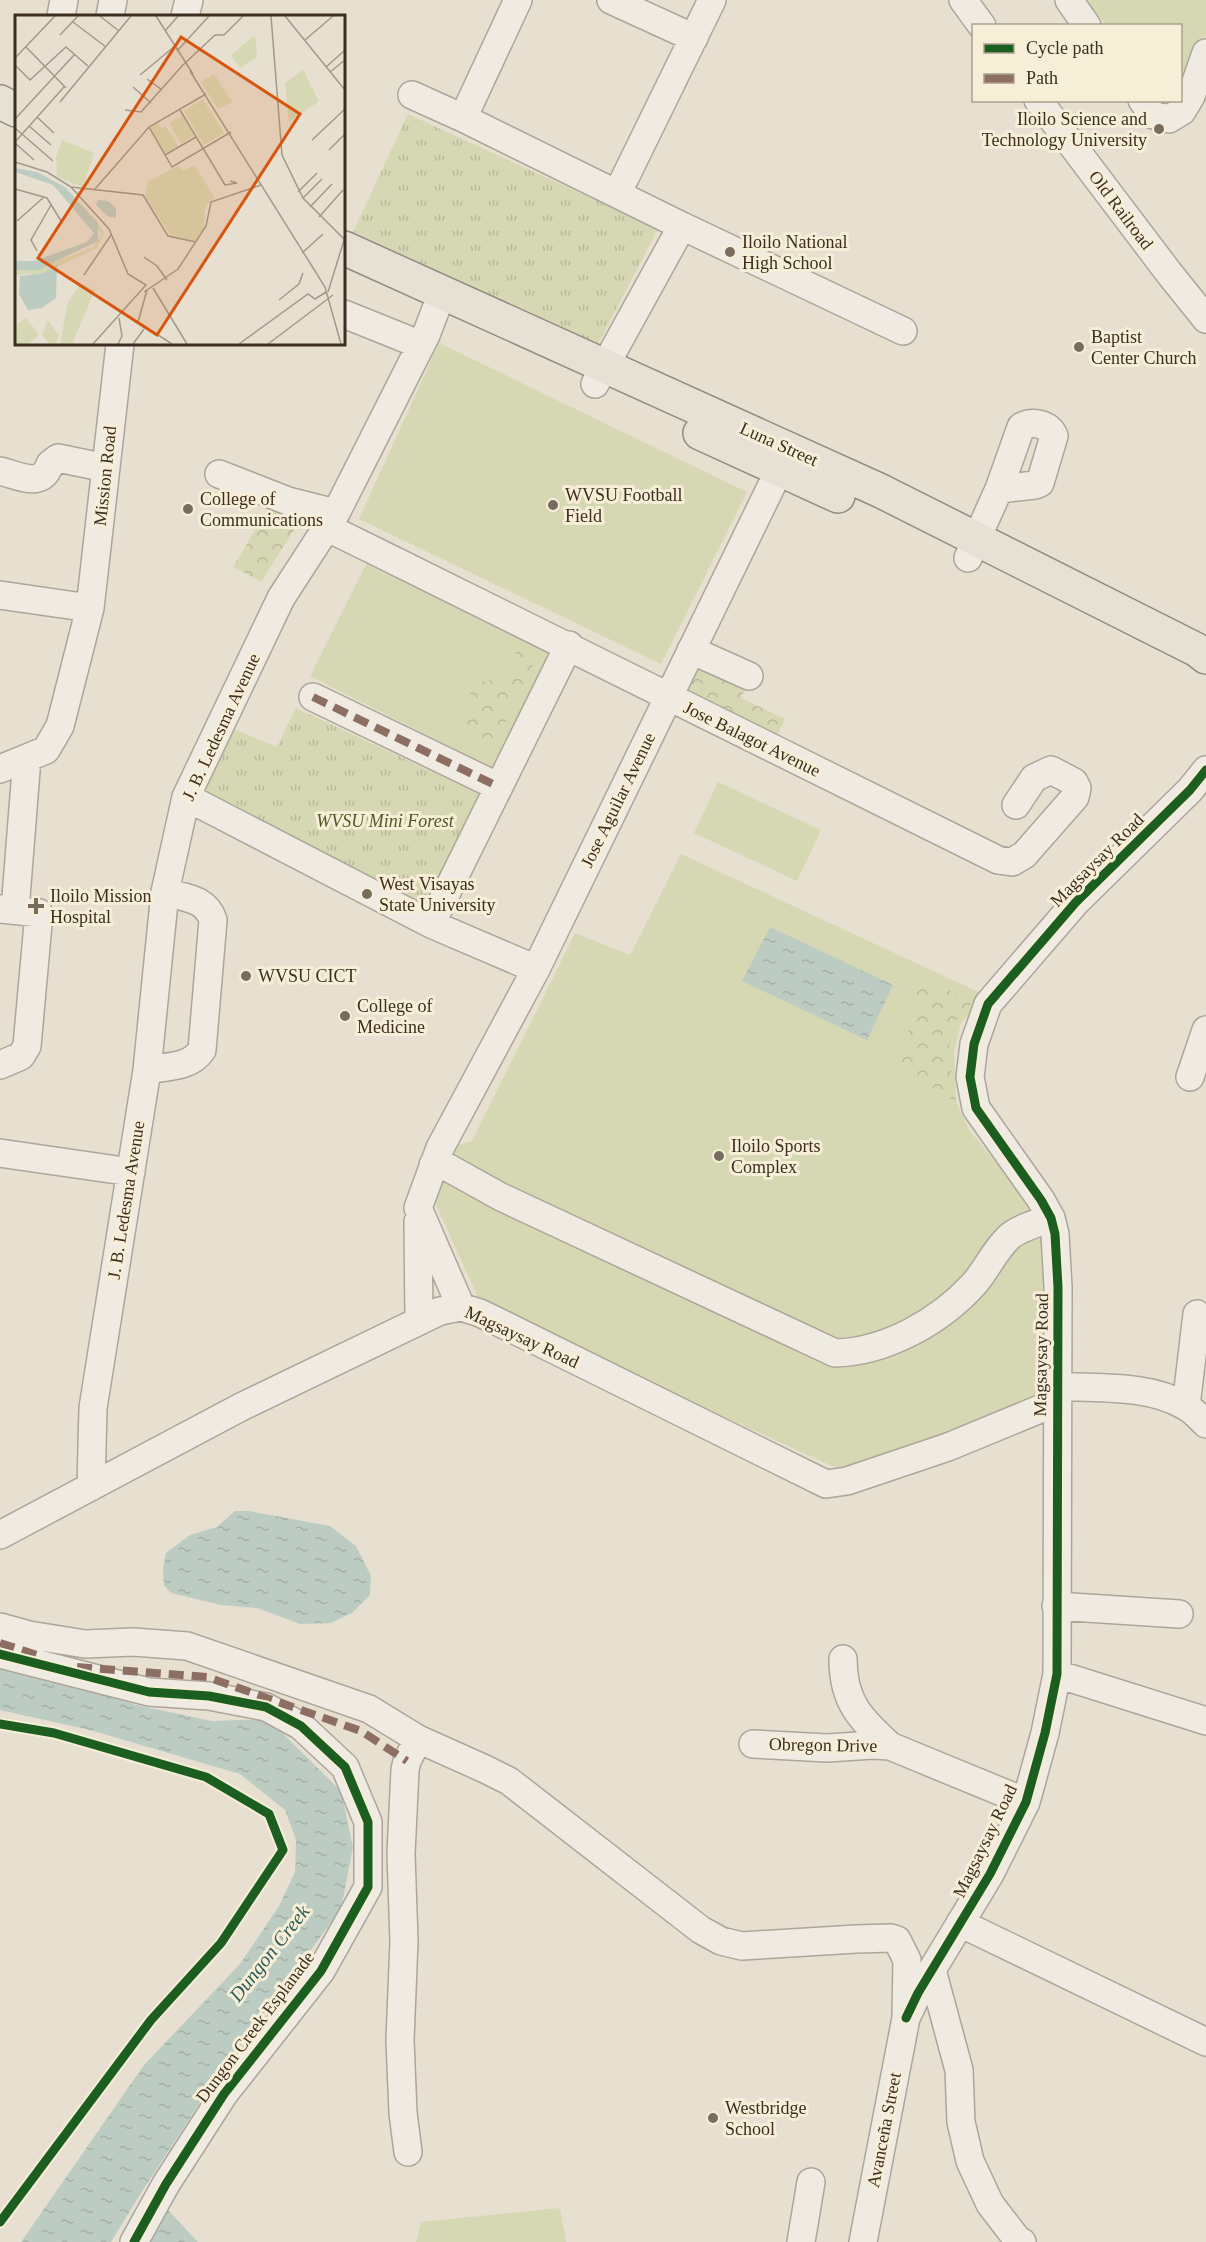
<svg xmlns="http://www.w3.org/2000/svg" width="1206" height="2242" font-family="Georgia,serif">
  <defs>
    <pattern id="forest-crowns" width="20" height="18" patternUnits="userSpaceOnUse" patternTransform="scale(1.5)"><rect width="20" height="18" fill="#d6d7b3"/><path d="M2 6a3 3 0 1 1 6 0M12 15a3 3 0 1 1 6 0" fill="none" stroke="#b9b99a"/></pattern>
    <pattern id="park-tufts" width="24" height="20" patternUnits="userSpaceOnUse" patternTransform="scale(1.5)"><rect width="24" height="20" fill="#d6d7b3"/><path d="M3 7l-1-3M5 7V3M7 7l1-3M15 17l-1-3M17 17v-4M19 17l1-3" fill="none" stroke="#b9b99a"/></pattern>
    <pattern id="water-ripples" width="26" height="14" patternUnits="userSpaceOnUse" patternTransform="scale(1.5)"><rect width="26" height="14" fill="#bcccc2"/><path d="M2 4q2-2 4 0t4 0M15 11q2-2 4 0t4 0" fill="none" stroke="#a2b0a6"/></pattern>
  </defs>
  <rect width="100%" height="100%" fill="#e7e0d1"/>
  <path fill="#d6d7b3" d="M1086 0H1206V34L1187 92 1181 96 1180 26 1106 25Z
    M439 343 747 492 661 664 359 519Z
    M369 559 553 648 492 768 310 676Z
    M718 782 821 830 797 881 694 833Z
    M681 854 985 995 961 1023 954 1052 956 1102 969 1130 998 1165 1031 1212 1048 1256 1041 1398 847 1473 482 1306 431 1194 451 1147 472 1141 575 933 630 955Z
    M560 2208 566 2242H416L421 2222Z"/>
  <path fill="url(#forest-crowns)" d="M269 507 299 522 261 582 233 567Z
    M521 642 541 649 494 745 487 739 471 734 461 718 474 684 511 675 512 661Z
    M694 660 747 685 741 698 785 719 774 742 676 696Z
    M924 979 973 1001 957 1019 948 1050 956 1102 893 1062 917 1013 916 994Z"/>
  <path fill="url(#park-tufts)" d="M408 114 658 229 598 344 353 232Z
    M296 708 480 794 420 912 197 795 232 728 277 747Z"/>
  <path fill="url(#water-ripples)" d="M770 927 893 985 867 1040 742 981Z
    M235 1511H249L330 1526 356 1546 371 1576 370 1595 352 1613 331 1623 300 1624 257 1608 221 1605 171 1593 164 1585 163 1568 166 1553 190 1535 217 1527Z
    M0 1663 30 1669 136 1705 212 1721 268 1719 341 1791 353 1847 341 1909 210 2087 141 2193 111 2242H21L144 2065 240 1964 279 1906 295 1872 296 1840 285 1810 240 1774 90 1730 0 1710Z
    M167 2209 198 2242H151Z"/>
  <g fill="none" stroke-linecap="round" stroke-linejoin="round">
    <g stroke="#ada599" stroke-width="30">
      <path id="minor" d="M611 0 694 38
        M963 0 982 26
        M1069 0 1087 26
        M61 16 64 0
        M110 16 113 0
        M185 16 189 0
        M412 95 463 118 682 226 595 384
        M1038 100 1169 273 1206 319
        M1142 100 1153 115 1169 119 1182 111 1191 96 1206 53
        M463 118 518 0
        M617 194 712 0
        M682 226 903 331
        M344 314 421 345
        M0 471C20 476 42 489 50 464L58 458 106 468
        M219 474 288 501 336 513
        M328 528C552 637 774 750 998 860L1012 862 1024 855 1075 797 1077 788 1074 782 1051 770 1034 778 1016 805
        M968 558 999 489 1021 427C1032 420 1049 424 1054 436L1040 483 1035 485 999 489
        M0 595 90 608
        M691 650 749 676
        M313 697 499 787
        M0 769 46 750 60 726 90 608 120 344
        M186 797 431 924 536 969
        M0 909 39 913 27 1046 21 1056 0 1065
        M15 910 27 758
        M431 924 569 645
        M147 1070C167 1066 190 1068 202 1050L213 920C206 898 185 898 165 892
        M1190 1077 1206 1030
        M0 1153 131 1172
        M433 1165 447 1167 501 1197 835 1353C885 1352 939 1322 973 1285 986 1271 994 1251 1009 1237 1019 1228 1038 1223 1051 1218
        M418 1222 419 1321
        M461 1307 418 1208 440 1148 536 969 788 452
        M1057 1386C1098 1389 1148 1384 1185 1406 1193 1410 1200 1418 1206 1424
        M1186 1406 1197 1314
        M91 1487 93 1408 147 1070 165 892 186 797 281 598 336 513 426 335 442 293
        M0 1535 241 1407 440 1311 461 1307 480 1313 826 1484 847 1481 948 1447 1057 1402
        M1056 1606 1179 1614
        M0 1627 29 1635 85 1644 133 1642 187 1646 369 1709 418 1739 485 1769 509 1781 701 1930 721 1941 742 1946 856 1939 891 1938 897 1940 907 1960 906 2018 863 2242
        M0 1654 149 1692 209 1696 266 1707 301 1726 345 1767 368 1822V1887L321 1971 224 2094 166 2184 134 2242
        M843 1659C843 1702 860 1718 890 1746
        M1057 1674 1206 1721
        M753 1744 827 1748 873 1745 890 1746 1026 1802
        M960 1923 1206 2042
        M932 1970 959 2070 961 2122 970 2161 990 2204 1017 2239 1022 2242
        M906 2018 918 1993 990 1874 1026 1802 1045 1733 1057 1674 1058 1287 1055 1234 1051 1218 1041 1200 976 1108 970 1077 974 1044 988 1004 1076 902 1190 790 1206 770
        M408 2152 403 2113 400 2040 404 1941 401 1854 405 1770 407 1761 418 1739
        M801 2242 811 2182"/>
    </g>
    <g stroke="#928b80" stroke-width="36">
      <path id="major" d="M0 102 16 110
        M344 248 881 491 1197 650 1206 657
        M700 433 838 496"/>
    </g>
    <use href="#minor" stroke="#efebe3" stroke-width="27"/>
    <use href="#major" stroke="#e6e1d4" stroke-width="33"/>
    <path stroke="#8d6e63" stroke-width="8" stroke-dasharray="15 8" stroke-linecap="butt" d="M313 697 499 787
      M0 1643 40 1656
      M77 1667 207 1677 361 1731 407 1761"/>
    <g stroke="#f7eed8" stroke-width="13">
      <path id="cycleway" d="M0 1654 149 1692 209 1696 266 1707 301 1726 345 1767 368 1822V1887L321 1971 224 2094 166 2184 134 2242
        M0 1724 54 1733 206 1777 269 1814 283 1850 221 1943 151 2020 0 2222
        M906 2018 918 1993 990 1874 1026 1802 1045 1733 1057 1674 1058 1287 1055 1234 1051 1218 1041 1200 976 1108 970 1077 974 1044 988 1004 1076 902 1190 790 1206 770"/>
    </g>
    <use href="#cycleway" stroke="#1b5e20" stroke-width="9"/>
  </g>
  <g fill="#786c5e" stroke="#f7eed8" stroke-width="2">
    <circle cx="1159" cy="129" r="6"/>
    <circle cx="730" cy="252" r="6"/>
    <circle cx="1079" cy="347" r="6"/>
    <circle cx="553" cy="505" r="6"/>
    <circle cx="188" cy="509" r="6"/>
    <circle cx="367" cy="894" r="6"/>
    <path d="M33 897h6v6h6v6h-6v6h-6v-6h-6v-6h6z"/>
    <circle cx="246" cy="976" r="6"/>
    <circle cx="345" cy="1016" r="6"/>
    <circle cx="719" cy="1156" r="6"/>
    <circle cx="713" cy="2118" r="6"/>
  </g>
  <g text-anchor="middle" stroke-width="6" stroke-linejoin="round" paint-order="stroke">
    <g font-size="18" fill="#3d2e20" stroke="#f7eed8" text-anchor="start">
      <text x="1147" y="125" text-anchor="end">Iloilo Science and<tspan x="1147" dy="21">Technology University</tspan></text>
      <text x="742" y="248">Iloilo National<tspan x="742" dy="21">High School</tspan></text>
      <text x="1091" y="343">Baptist<tspan x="1091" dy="21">Center Church</tspan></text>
      <text x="565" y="501">WVSU Football<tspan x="565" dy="21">Field</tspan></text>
      <text x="200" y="505">College of<tspan x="200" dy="21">Communications</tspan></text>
      <text x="379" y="890">West Visayas<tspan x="379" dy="21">State University</tspan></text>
      <text x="50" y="902">Iloilo Mission<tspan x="50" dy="21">Hospital</tspan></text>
      <text x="258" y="982">WVSU CICT</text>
      <text x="357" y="1012">College of<tspan x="357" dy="21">Medicine</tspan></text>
      <text x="731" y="1152">Iloilo Sports<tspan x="731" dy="21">Complex</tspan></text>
      <text x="725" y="2114">Westbridge<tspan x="725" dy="21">School</tspan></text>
    </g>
    <g font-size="18" fill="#3d2e20" stroke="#f7eed8">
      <text transform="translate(1121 210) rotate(53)" y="6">Old Railroad</text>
      <text transform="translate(779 444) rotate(24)" y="6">Luna Street</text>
      <text transform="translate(105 476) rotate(-84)" y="6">Mission Road</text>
      <text transform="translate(221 727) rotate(-65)" y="6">J. B. Ledesma Avenue</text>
      <text transform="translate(752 739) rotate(26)" y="6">Jose Balagot Avenue</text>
      <text transform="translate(618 800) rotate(-64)" y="6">Jose Aguilar Avenue</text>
      <text transform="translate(1097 860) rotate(-45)" y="6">Magsaysay Road</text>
      <text transform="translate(126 1200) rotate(-81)" y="6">J. B. Ledesma Avenue</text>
      <text transform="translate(522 1337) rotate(25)" y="6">Magsaysay Road</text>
      <text transform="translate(1041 1355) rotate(-89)" y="6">Magsaysay Road</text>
      <text transform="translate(823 1745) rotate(1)" y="6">Obregon Drive</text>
      <text transform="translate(985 1841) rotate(-64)" y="6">Magsaysay Road</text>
      <text transform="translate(255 2027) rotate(-53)" y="6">Dungon Creek Esplanade</text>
      <text transform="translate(884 2130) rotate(-79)" y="6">Avanceña Street</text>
    </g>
    <g font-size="18" font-style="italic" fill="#4d5a26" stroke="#f7eed8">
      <text x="385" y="827">WVSU Mini Forest</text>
    </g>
    <g font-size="20" font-style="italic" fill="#2f5d5a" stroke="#f7eed8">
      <text transform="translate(269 1953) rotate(-52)" y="7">Dungon Creek</text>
    </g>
  </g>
  <g transform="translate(15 15)">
    <rect width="330" height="330" fill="#e7e0d1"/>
    <path d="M240 20 242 42 225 53 216 40ZM288 55 304 86 274 107 270 68ZM188 84 209 118 189 130 169 96ZM167 101 179 121 166 129 154 108ZM47 125 79 138 68 172 42 162 41 142ZM179 150 200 183 190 191 189 213 180 226 156 221 130 181 133 167 138 164 163 151 168 156ZM66 268 80 275 57 329H45L53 287Z" fill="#d6d7b3"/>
    <path d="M11 303 24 320 13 329H0V311ZM33 305 44 321 40 329H34L27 319Z" fill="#d6d7b3"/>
    <path d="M199 59 217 87 203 94 186 67ZM143 108 146 113 150 111 163 131 150 139 135 113ZM78 200 89 218 82 233 29 258 0 260V255L40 247 78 232 86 220Z" fill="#d6d7b3"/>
    <path d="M0 153 22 157 50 172 83 208V226L23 255H0V246H19L72 227 79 218 38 170 0 157ZM83 185 93 186 101 193V203L92 201 81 190ZM42 250 41 283 27 293 13 295 4 279 5 261 29 258Z" fill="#bcccc2"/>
    <path fill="none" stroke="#a3998a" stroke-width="1.5" d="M85 1 104 16M141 1 178 59M256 1 267 140 288 183 329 224M270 1 330 75M58 7 91 32M150 16 163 1M45 20 63 1M290 25 318 1M11 32 51 73M162 36 194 1M0 43 40 1M0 50 15 65 51 32 73 51M311 52 330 35M175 56 310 272 326 329M315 57 330 45M125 60 160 31M132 64 147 75M118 72 136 88M45 87 116 1M110 95 126 97 167 51 200 20H209L228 1M165 95 210 170 222 168 215 166M22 102 39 118M0 104 60 39M14 111 36 130M134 112 157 152 216 117M0 113 38 146M297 125 330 94M0 127 49 72M0 128 19 145M314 135 330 119M150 140 181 122M0 147 32 157 56 172 128 180 153 221 181 227M56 172 94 214 113 259 131 270 78 329M0 174 32 183 46 206M80 174 134 112 191 79M283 177 302 158M288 183 307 164M295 192 317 169M304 202 328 175M2 206 29 182M22 236 16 225 36 190M287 238 308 219M129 242 142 251 152 265M69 260 96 220M138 273 172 329M132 275 123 307 157 329M129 277 163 254 191 211 196 187 246 170M313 277 330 222M264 285 284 269 288 258M103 329 107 321 104 303M118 329 129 314M224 329 293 279 300 284 311 277M253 329 318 280"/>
    <path fill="#d7550e" fill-opacity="0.15" stroke="#d7550e" stroke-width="3" d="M166 22 285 99 142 320 23 243Z"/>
    <rect width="330" height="330" fill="none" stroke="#3d2e20" stroke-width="3"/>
  </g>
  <rect x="972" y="24" width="210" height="78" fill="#f7eed8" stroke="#ada18e" stroke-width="1.5"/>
  <rect x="984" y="44" width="30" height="9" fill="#1b5e20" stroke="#ada18e" stroke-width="1.5"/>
  <text x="1026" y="54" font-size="18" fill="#3d2e20">Cycle path</text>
  <rect x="984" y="74" width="30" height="9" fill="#8d6e63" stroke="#ada18e" stroke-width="1.5"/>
  <text x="1026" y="84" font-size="18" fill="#3d2e20">Path</text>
</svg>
